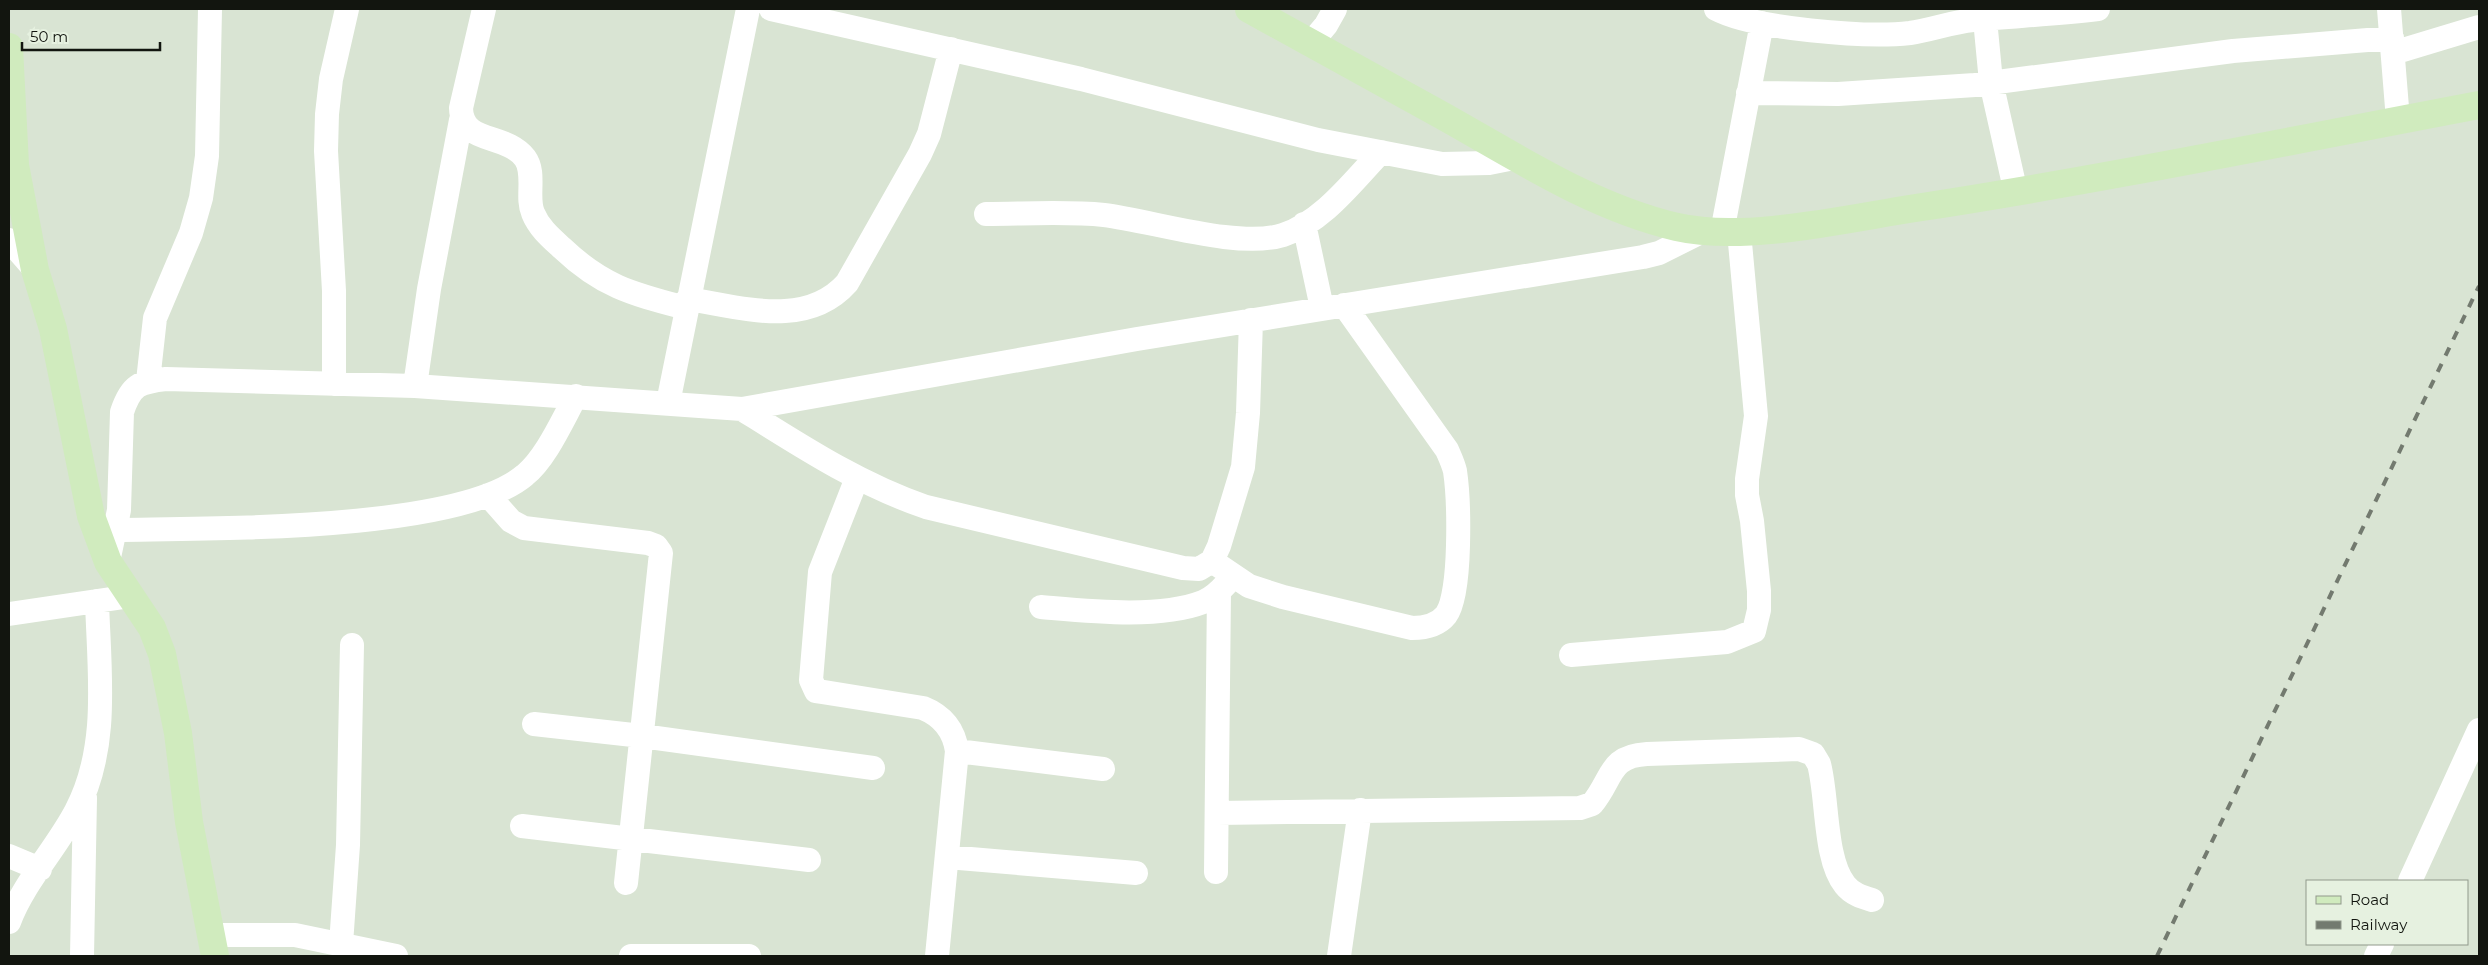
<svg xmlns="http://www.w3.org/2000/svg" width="2488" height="965" font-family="Montserrat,sans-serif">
  <rect width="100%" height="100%" fill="#d9e4d3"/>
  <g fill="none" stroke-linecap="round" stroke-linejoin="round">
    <path stroke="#fff" stroke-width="24" d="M484 9 461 108C462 145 505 132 525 158 536 173 526 197 533 213 539 228 551 238 562 248 603 287 633 294 686 308
      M771 9 1081 79 1318 140 1442 164 1489 163 1514 158
      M1716 9C1754 29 1866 38 1910 33 1931 30 1952 22 1973 20 2014 16 2056 14 2098 9
      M1984 9 1991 82 2016 193
      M2389 9 2398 120
      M1311 43 1326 25 1335 9
      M2393 53 2479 27
      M1748 93 1838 94 1975 85 2233 51 2392 38
      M986 214C1025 214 1065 211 1104 215 1153 221 1238 249 1283 235 1323 222 1353 181 1381 152
      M1304 224 1322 308
      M1722 232 1762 23
      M9 240 35 270
      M688 299C741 307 806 329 847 283L920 154 929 134 951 49
      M148 381 155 318 191 233 201 198 207 156 210 9
      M334 384V291L326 151 327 114 331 79 347 9
      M415 386 429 289 461 120
      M668 403 748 9
      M742 409C801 446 859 484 926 507L1183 568 1199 569 1212 561 1219 546 1243 467 1248 413 1251 320
      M857 478 820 572 811 680 816 691 823 692 923 708C943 716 954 730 957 751L937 956
      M488 495 511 521 524 528 648 543 656 546 661 553 626 883
      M116 530C208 528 458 532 525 475 546 458 562 421 576 396
      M1212 561 1249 586 1283 597 1412 628C1425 628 1438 625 1446 615 1462 594 1459 498 1455 471 1453 463 1450 457 1447 450L1344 305
      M108 562 119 510 122 412C131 385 139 382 166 379L415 386 742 409 1137 339 1643 257 1659 253 1703 231
      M1041 607C1088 611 1159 619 1203 602 1213 598 1220 591 1227 583
      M9 614 131 596
      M1571 655 1727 642 1754 631 1759 610V591L1752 521 1747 495V479L1756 416 1739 232
      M534 724 642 736 873 768
      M957 751 1103 769
      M1217 813 1580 808 1592 804C1613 779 1608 756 1647 754L1799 749 1813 754 1819 764C1828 798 1824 859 1845 885 1852 894 1862 897 1872 900
      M522 826 809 860
      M9 856 40 869
      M947 857 1136 873
      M1216 872 1219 591
      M2410 881 2479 730
      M9 922C24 882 56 849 76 811 110 747 99 671 97 601
      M211 935H295L396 956
      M341 944 348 845 352 645
      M82 956 85 798
      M631 956H749
      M1339 956 1360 810
      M2376 956 2382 944"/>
    <path stroke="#d0ebbe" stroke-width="28" d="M1249 9C1313 44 1378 80 1443 116 1518 158 1592 207 1677 227 1743 242 1841 220 1909 209 2100 180 2289 141 2479 105
      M9 47 15 165 35 270 53 329 91 516 108 562 152 628 162 654 178 733 189 822 215 956"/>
    <path stroke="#737a6f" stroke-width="4" stroke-dasharray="9 9" stroke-linecap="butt" d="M2157 956 2479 286"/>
  </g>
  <rect width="2488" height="965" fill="none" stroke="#12150f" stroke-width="20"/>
  <rect x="2306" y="880" width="162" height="65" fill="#e6f1e0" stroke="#91998c"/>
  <rect x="2316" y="896" width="25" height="8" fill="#d0ebbe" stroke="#91998c"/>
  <text x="2350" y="905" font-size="15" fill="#12150f">Road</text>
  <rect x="2316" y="921" width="25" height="8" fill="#737a6f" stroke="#91998c"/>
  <text x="2350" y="930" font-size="15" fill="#12150f">Railway</text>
  <path d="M22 42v8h138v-8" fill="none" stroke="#12150f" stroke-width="2.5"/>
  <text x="30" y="42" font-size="15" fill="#12150f" stroke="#e6f1e0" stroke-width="4" paint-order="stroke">50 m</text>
</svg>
